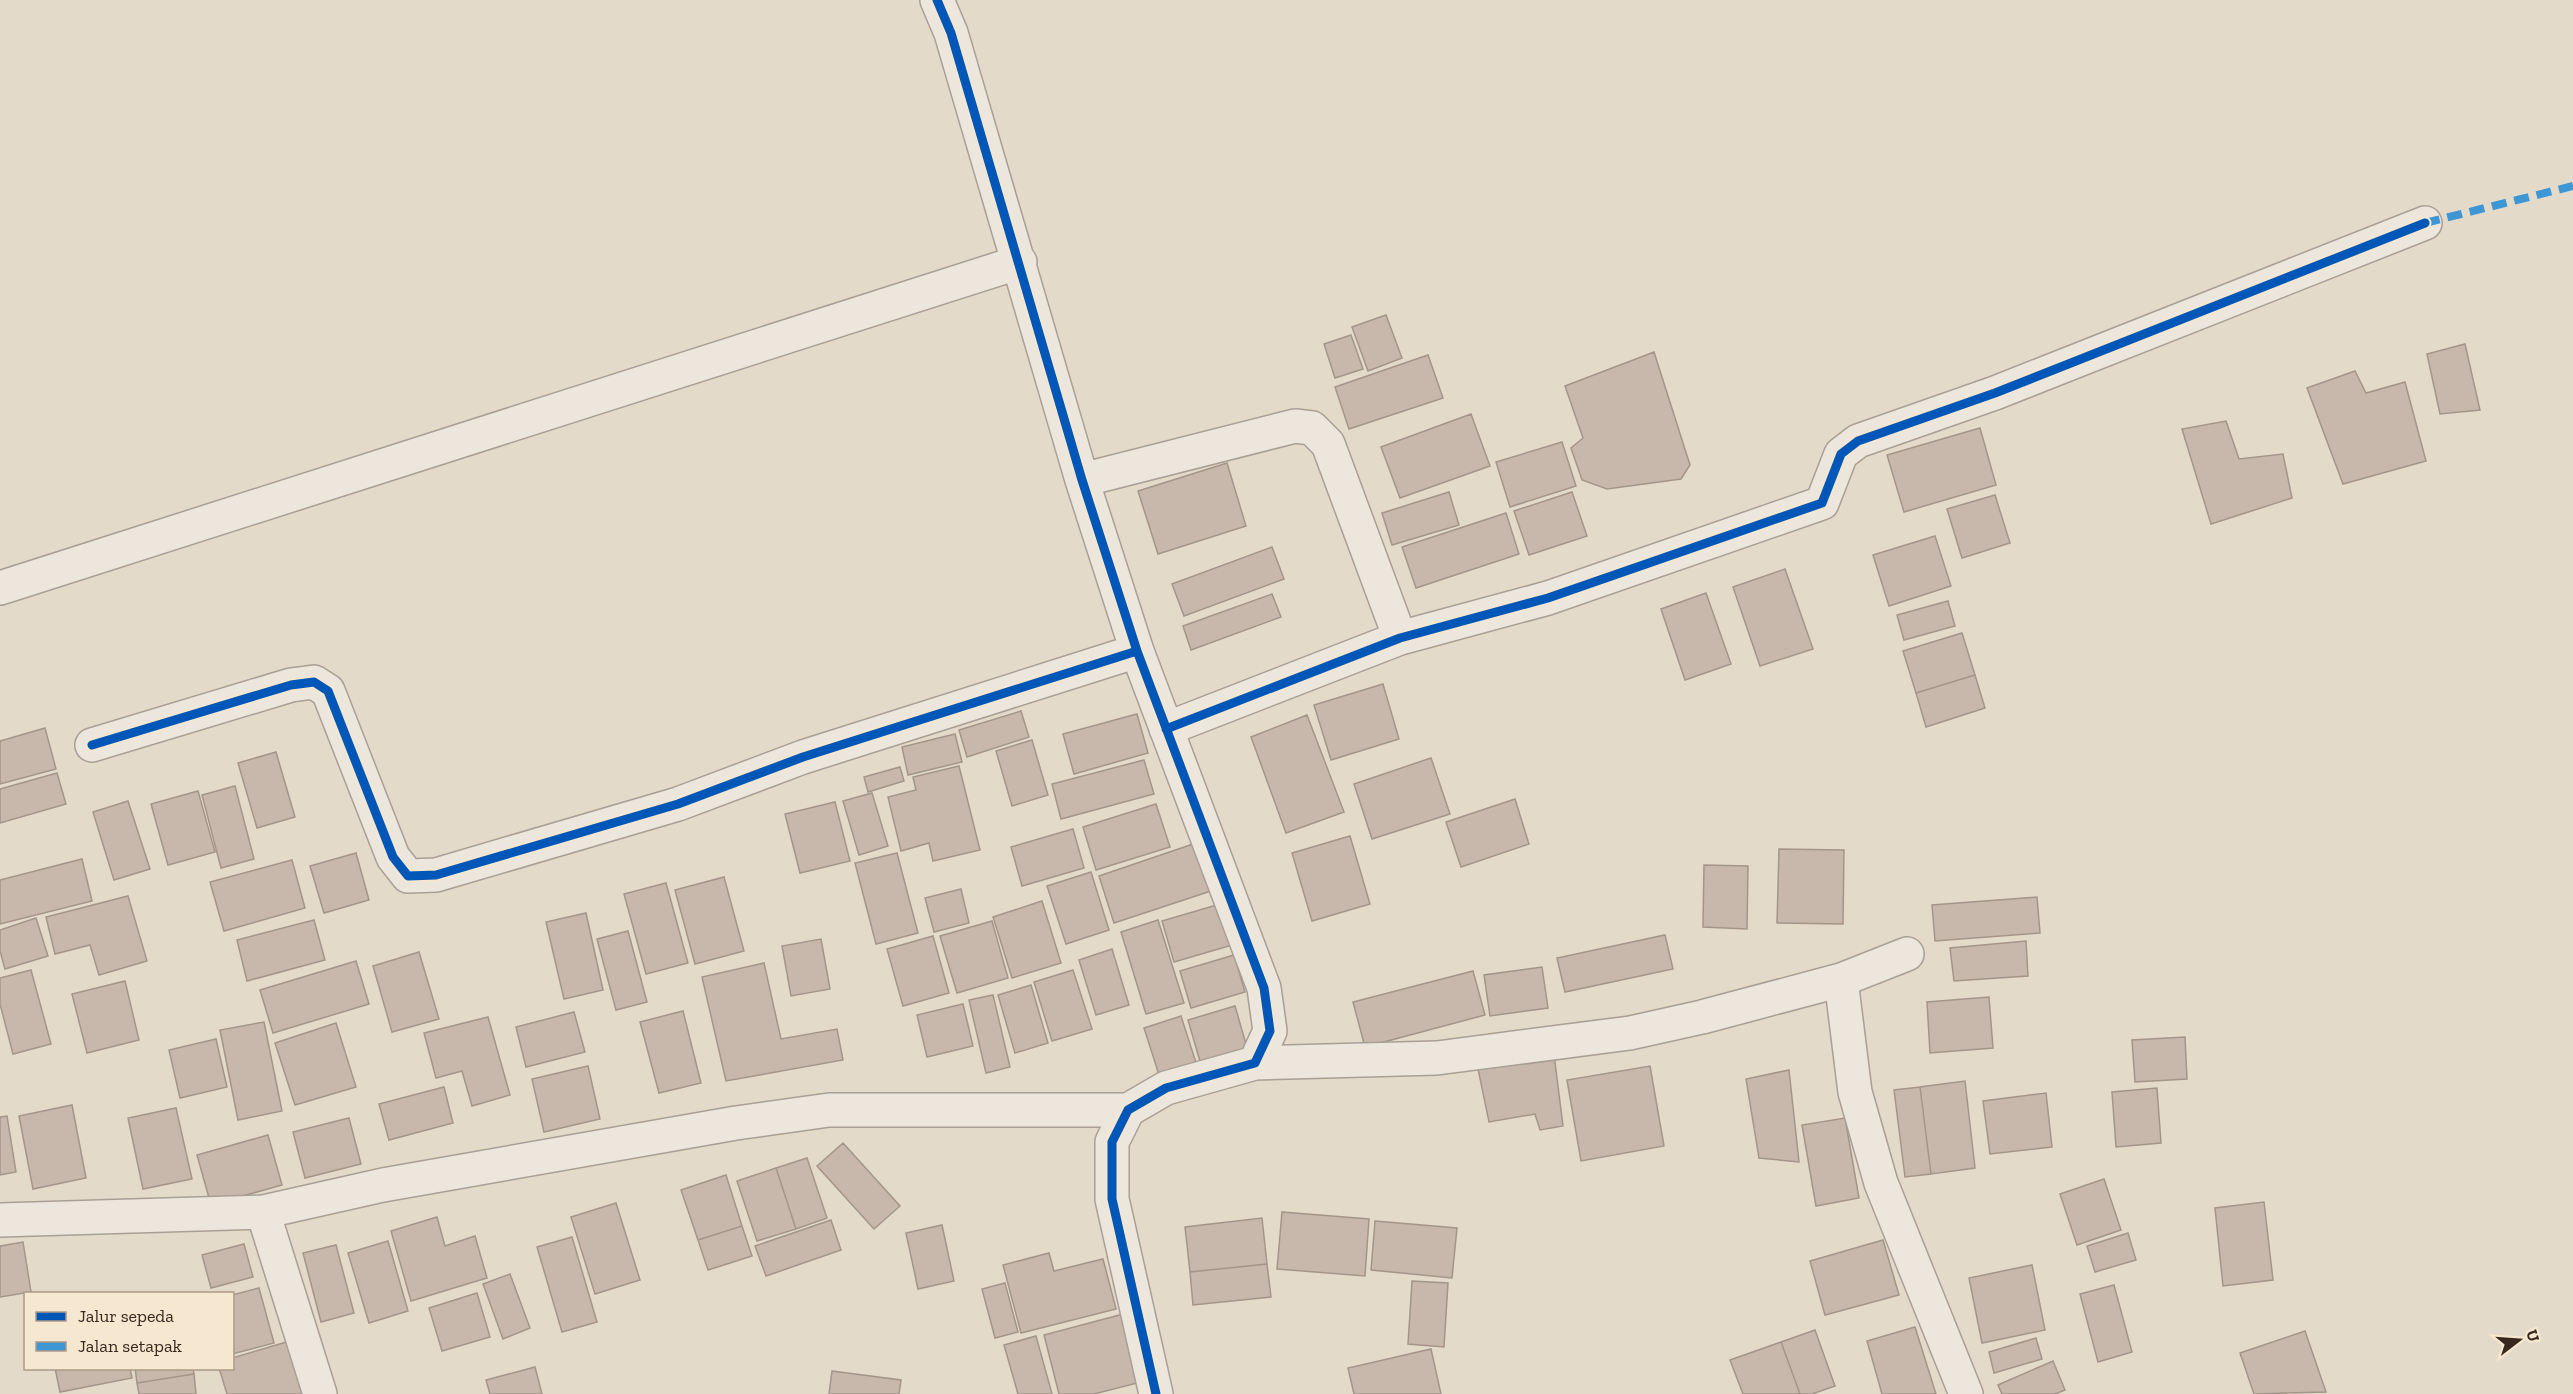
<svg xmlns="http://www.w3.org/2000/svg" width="2573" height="1394" font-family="'Zilla Slab',serif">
  <rect width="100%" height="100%" fill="#e4daca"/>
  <path fill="#c8b8ab" stroke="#a4958a" stroke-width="1.5" d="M1386 315 1402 358 1368 371 1352 327Z
    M1351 335 1363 369 1335 378 1324 344Z
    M2465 344 2480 410 2440 414 2427 354Z
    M1654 352 1690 465 1681 479 1607 489 1582 480 1571 448 1583 438 1565 386Z
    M1428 355 1443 398 1349 429 1335 387Z
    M2355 371 2366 393 2405 382 2426 461 2343 484 2307 388Z
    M1471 414 1490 466 1400 498 1381 447Z
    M2226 421 2239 459 2283 454 2292 498 2211 524 2182 429Z
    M1980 428 1996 485 1904 512 1887 455Z
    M1562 442 1576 486 1510 507 1496 462Z
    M1227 463 1246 526 1158 554 1138 491Z
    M1449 492 1459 525 1392 545 1382 513Z
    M1572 492 1587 536 1529 555 1514 511Z
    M1995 495 2010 543 1962 558 1947 509Z
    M1506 513 1519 554 1416 588 1402 547Z
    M1935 536 1951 586 1889 606 1873 555Z
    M1272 547 1284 579 1184 616 1172 584Z
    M1785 569 1813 649 1760 666 1733 587Z
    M1706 593 1731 664 1685 680 1661 609Z
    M1272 594 1281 617 1191 650 1183 626Z
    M1948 601 1955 626 1904 640 1897 615Z
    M1962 633 1975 675 1916 693 1903 651Z
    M1975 675 1985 708 1926 727 1916 693Z
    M1383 684 1399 739 1331 760 1314 705Z
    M1021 711 1029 737 967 757 959 730Z
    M1137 714 1148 753 1074 774 1063 734Z
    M1307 715 1344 812 1286 833 1251 737Z
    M45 728 56 769 0 784V741Z
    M955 734 962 762 908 775 902 747Z
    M1032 740 1048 795 1012 806 996 751Z
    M276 752 295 817 257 828 238 763Z
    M1431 758 1450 814 1372 839 1354 784Z
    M1144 760 1154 794 1061 819 1052 784Z
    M959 766 980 850 933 861 929 843 901 851 888 797 916 790 913 777Z
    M900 767 904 781 868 792 864 777Z
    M57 773 66 804 0 823V789Z
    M235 786 254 859 221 868 202 795Z
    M198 791 215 852 168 865 151 804Z
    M872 793 888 846 859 855 843 801Z
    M1515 799 1529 844 1461 867 1446 822Z
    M128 801 150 869 114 880 93 812Z
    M835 802 850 861 800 873 785 814Z
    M1156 804 1170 847 1096 870 1083 827Z
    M1073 829 1084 868 1022 886 1011 847Z
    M1350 836 1370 904 1312 921 1292 853Z
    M1196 843 1211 891 1114 923 1099 876Z
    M1779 849 1844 850 1843 924 1777 923Z
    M356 853 369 900 324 913 310 866Z
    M897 853 918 933 876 944 855 863Z
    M82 859 92 901 0 924V880Z
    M292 860 305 908 224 931 210 882Z
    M1704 865 1748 866 1747 929 1703 927Z
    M1091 872 1109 930 1066 944 1047 886Z
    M724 877 744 951 695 964 675 890Z
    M666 883 688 963 646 974 624 894Z
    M961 889 969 923 934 932 925 898Z
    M128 896 147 961 99 975 90 945 55 954 46 917Z
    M2037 897 2040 933 1935 941 1932 905Z
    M1042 901 1061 963 1012 978 993 917Z
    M1227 902 1239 943 1174 962 1162 921Z
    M586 913 603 990 564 999 546 922Z
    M36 918 48 956 5 969 0 951V930Z
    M314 920 325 960 247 981 237 940Z
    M1158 920 1184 1003 1146 1014 1121 932Z
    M992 921 1008 978 957 993 940 936Z
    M628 931 647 1002 616 1010 597 939Z
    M1665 935 1673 969 1565 992 1557 958Z
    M933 936 949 993 903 1006 887 949Z
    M821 939 830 989 791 996 782 946Z
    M2026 941 2028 976 1954 981 1950 948Z
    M1112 949 1129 1005 1096 1015 1079 960Z
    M419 952 439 1019 392 1032 373 966Z
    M1234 955 1245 992 1191 1008 1180 971Z
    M356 961 369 1004 273 1033 260 990Z
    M764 963 781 1039 837 1029 843 1060 726 1081 702 977Z
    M1542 967 1548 1008 1490 1016 1484 975Z
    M31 970 51 1044 13 1054 0 1004V978Z
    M1073 970 1092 1029 1052 1041 1034 982Z
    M1473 971 1485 1015 1365 1047 1353 1002Z
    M125 981 139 1040 87 1053 72 994Z
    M1031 985 1048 1043 1015 1053 998 995Z
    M993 995 1010 1067 986 1073 969 1000Z
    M1989 997 1993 1048 1930 1053 1927 1002Z
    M963 1004 973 1046 927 1057 917 1015Z
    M1235 1006 1248 1051 1201 1065 1188 1020Z
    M683 1011 701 1083 659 1093 640 1022Z
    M574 1012 585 1052 526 1067 516 1027Z
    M1181 1016 1198 1069 1161 1081 1144 1028Z
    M488 1017 510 1095 472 1106 462 1071 436 1078 424 1033Z
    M264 1022 282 1111 238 1120 220 1030Z
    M336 1023 356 1087 295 1105 275 1043Z
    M2185 1037 2187 1079 2135 1082 2132 1040Z
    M216 1039 227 1087 180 1098 169 1050Z
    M1554 1054 1563 1126 1540 1130 1535 1114 1489 1122 1477 1064Z
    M588 1066 600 1119 544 1132 532 1079Z
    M1650 1066 1664 1146 1581 1161 1567 1080Z
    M1789 1070 1799 1162 1759 1158 1746 1079Z
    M1965 1081 1975 1168 1931 1174 1920 1087Z
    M444 1087 453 1123 389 1140 379 1104Z
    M1920 1087 1931 1174 1905 1177 1894 1090Z
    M2157 1088 2161 1143 2116 1147 2112 1092Z
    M2046 1093 2052 1147 1990 1154 1983 1101Z
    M72 1105 86 1178 33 1189 19 1116Z
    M176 1108 192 1179 143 1189 128 1118Z
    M7 1116 16 1172 0 1175V1117Z
    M349 1118 361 1164 305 1178 293 1132Z
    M1845 1118 1859 1198 1816 1206 1802 1125Z
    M268 1135 282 1185 211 1205 197 1155Z
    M843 1143 900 1206 874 1229 817 1166Z
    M807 1158 827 1218 796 1229 776 1168Z
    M776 1168 796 1229 757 1241 737 1181Z
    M726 1175 742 1226 698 1240 681 1190Z
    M2104 1179 2121 1230 2077 1245 2060 1194Z
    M2264 1202 2273 1280 2223 1286 2215 1208Z
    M616 1203 640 1280 595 1294 571 1217Z
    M1282 1212 1369 1219 1365 1276 1277 1269Z
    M437 1217 445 1246 475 1236 487 1278 411 1301 391 1231Z
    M1262 1218 1267 1264 1190 1272 1185 1227Z
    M831 1220 841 1250 766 1276 755 1246Z
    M1375 1221 1457 1228 1452 1278 1371 1270Z
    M942 1225 954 1281 918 1289 906 1233Z
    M742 1226 752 1256 708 1270 698 1240Z
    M2128 1233 2136 1260 2095 1272 2087 1246Z
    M572 1237 597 1322 562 1332 537 1247Z
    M1883 1240 1899 1295 1825 1315 1810 1261Z
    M388 1241 408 1311 369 1323 348 1253Z
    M23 1242 31 1292 0 1297V1246Z
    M244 1244 253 1277 211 1288 202 1255Z
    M336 1245 354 1313 321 1322 303 1253Z
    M1049 1253 1054 1271 1103 1259 1116 1309 1021 1333 1003 1265Z
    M1267 1264 1271 1297 1193 1305 1190 1272Z
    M2032 1265 2045 1330 1982 1343 1969 1278Z
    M510 1274 530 1328 503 1339 483 1284Z
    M1412 1281 1448 1283 1444 1347 1408 1344Z
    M1005 1283 1018 1332 995 1338 982 1289Z
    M2114 1285 2132 1352 2098 1362 2080 1294Z
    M259 1288 274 1343 232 1354V1295Z
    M477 1293 490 1337 442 1351 429 1308Z
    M1127 1313 1145 1381 1094 1394H1059L1044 1335Z
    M1915 1327 1936 1394H1882L1867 1341Z
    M1815 1330 1835 1386 1812 1394H1800L1781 1342Z
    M2305 1331 2326 1392 2254 1394 2240 1353Z
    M1036 1336 1052 1394H1018L1004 1345Z
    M2036 1338 2042 1359 1994 1373 1989 1352Z
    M290 1341 305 1394H227L219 1368H232V1358Z
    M1781 1342 1800 1394H1743L1730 1360Z
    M1431 1349 1441 1394H1354L1348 1368Z
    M2053 1361 2065 1390 2055 1394H2002L1998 1385Z
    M535 1367 542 1394H490L486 1380Z
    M55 1368H130L132 1378 60 1392Z
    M135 1368H193L194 1374 137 1383Z
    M832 1371 901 1380 899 1394H829Z
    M194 1374 196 1394H139L137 1383Z"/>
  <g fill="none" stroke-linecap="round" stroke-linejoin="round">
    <g stroke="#a99f94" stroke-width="36">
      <path id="minor" d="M937 0 951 33 1082 480 1137 651 1264 988 1270 1031 1255 1063 1166 1088 1128 1110 1112 1142V1199L1156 1394
        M1082 480 1295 426 1312 428 1328 444 1400 638
        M0 588 1020 262
        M1166 729 1400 638 1548 598 1822 503 1841 454 1858 441 1995 393 2425 223
        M92 745 291 685 314 682 328 691 393 857 408 876 436 875 678 804 803 757 1137 651
        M1841 980 1855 1092 1881 1183 1966 1394
        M1255 1063 1437 1058 1630 1033 1702 1017 1841 980 1907 954
        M263 1212 320 1394
        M0 1220 263 1212 383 1185 736 1123 829 1110H1128"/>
    </g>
    <use href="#minor" stroke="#ece6dd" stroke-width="33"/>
    <path stroke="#3e96d5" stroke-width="8" stroke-dasharray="15 8" stroke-linecap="butt" d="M2425 223 2573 186"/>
    <g stroke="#f6e7d0" stroke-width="13">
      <path id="cycleway" d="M937 0 951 33 1082 480 1137 651 1264 988 1270 1031 1255 1063 1166 1088 1128 1110 1112 1142V1199L1156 1394
        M1166 729 1400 638 1548 598 1822 503 1841 454 1858 441 1995 393 2425 223
        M92 745 291 685 314 682 328 691 393 857 408 876 436 875 678 804 803 757 1137 651"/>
    </g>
    <use href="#cycleway" stroke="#0057b8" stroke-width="9"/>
  </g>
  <rect x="24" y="1292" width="210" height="78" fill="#f6e7d0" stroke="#aa9a88" stroke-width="1.5"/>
  <rect x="36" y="1312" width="30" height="9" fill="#0057b8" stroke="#aa9a88" stroke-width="1.5"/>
  <text x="78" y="1322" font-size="18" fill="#37271d">Jalur sepeda</text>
  <rect x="36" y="1342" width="30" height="9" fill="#3e96d5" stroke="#aa9a88" stroke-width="1.5"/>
  <text x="78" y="1352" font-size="18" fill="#37271d">Jalan setapak</text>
  <g transform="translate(2519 1340) rotate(73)" stroke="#f6e7d0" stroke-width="4.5" paint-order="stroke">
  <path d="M0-4.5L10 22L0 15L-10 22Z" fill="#37271d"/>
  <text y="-9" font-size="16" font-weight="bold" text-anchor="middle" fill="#37271d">U</text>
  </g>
</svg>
